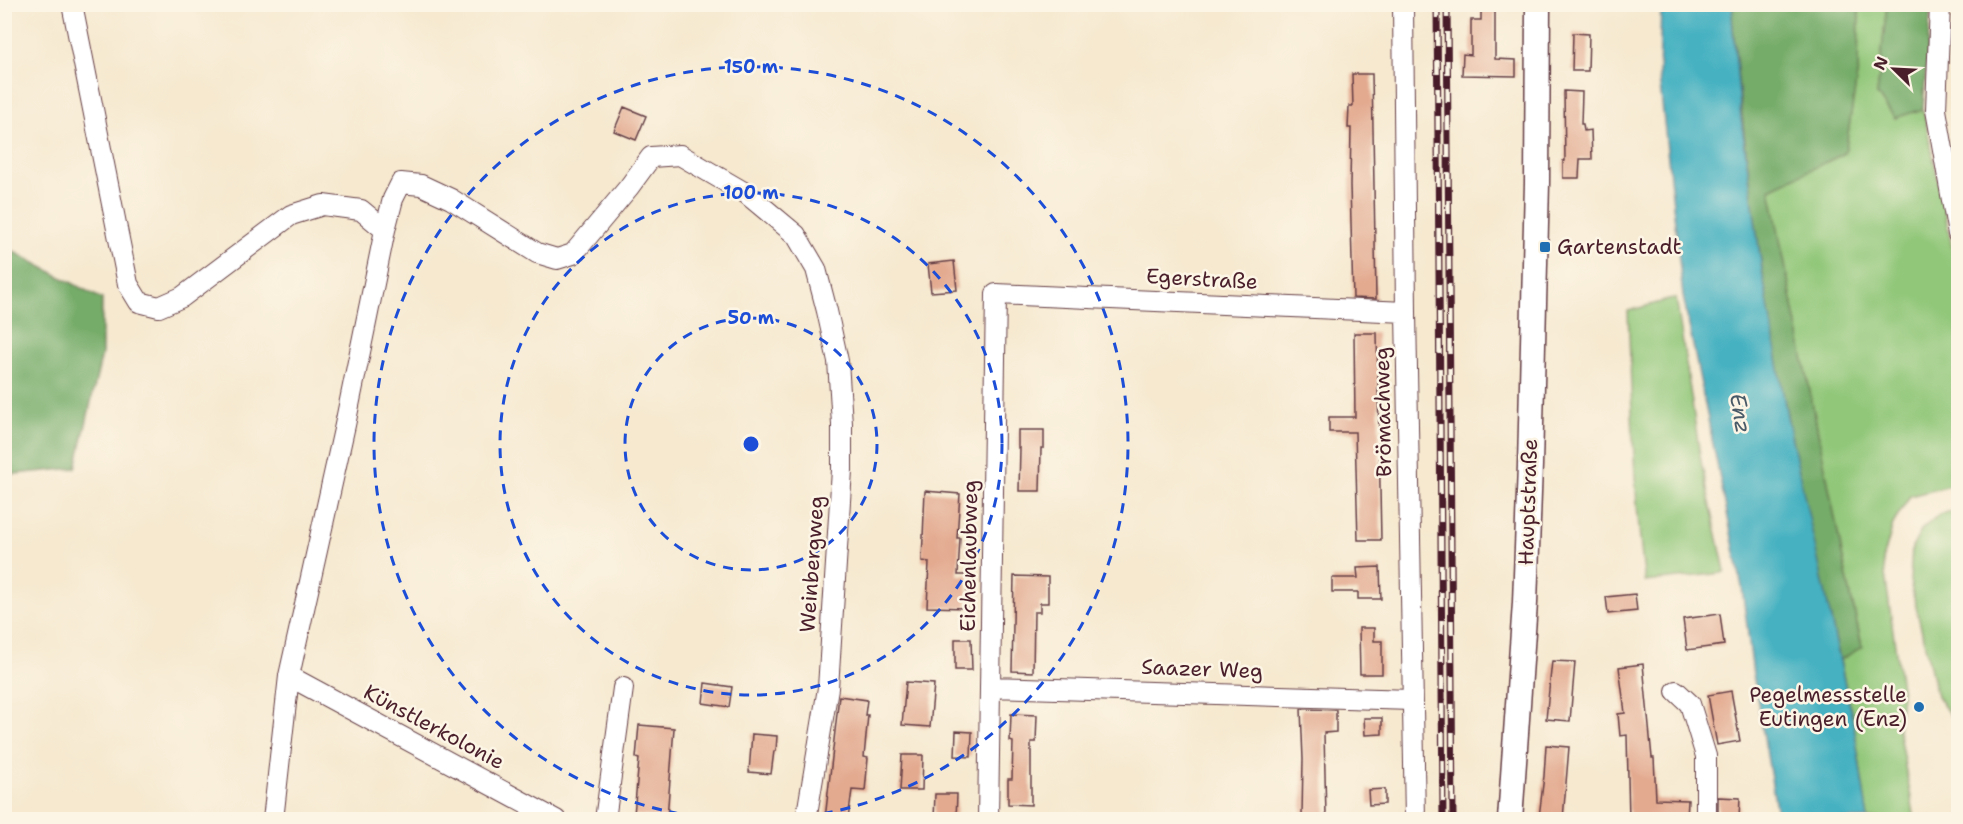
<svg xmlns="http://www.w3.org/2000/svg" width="1963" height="824" font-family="'Shantell Sans',sans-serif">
  <rect width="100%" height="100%" fill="#fcf5e5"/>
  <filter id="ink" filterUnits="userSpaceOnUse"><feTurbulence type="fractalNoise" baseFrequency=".0167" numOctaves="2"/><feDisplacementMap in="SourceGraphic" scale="12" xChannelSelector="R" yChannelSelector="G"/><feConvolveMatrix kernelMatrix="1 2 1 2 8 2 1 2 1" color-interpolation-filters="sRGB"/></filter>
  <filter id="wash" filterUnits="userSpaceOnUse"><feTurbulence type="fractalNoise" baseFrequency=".008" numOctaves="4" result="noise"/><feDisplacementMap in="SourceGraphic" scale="24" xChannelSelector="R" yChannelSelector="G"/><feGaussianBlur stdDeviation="1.35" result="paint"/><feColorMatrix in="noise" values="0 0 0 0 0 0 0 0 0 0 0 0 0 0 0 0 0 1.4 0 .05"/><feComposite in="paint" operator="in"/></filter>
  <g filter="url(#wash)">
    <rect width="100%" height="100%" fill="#f6e9d0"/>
    <path fill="#91c779" stroke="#6e7352" stroke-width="1.5" d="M1859 5H1887L1877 95 1895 118 1923 109 1958 276V484L1910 496 1893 524 1883 560 1902 695 1898 729 1915 819H1868L1854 726 1840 660 1862 646 1844 564 1770 189 1845 153 1858 69Z
      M1958 46V226L1957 217 1953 122Z
      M1676 298 1701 462 1725 571 1722 573 1645 582C1633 493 1632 401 1628 311Z
      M1958 511V722L1952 718 1937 696 1910 581 1912 548 1922 529 1939 515Z"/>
    <path fill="#74ac69" stroke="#5f664a" stroke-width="1.5" d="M1733 5H1859L1858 69 1845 153 1770 189 1844 564 1862 647 1840 660C1822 579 1803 497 1787 415 1762 283 1744 151 1732 17Z
      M1887 5H1931L1923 109 1895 118 1877 95Z
      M5 247 102 299V354L76 468 5 475Z"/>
    <path fill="#44b1c1" stroke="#476876" stroke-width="1.5" d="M1661 5H1733L1732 18 1741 118 1762 270 1787 416 1854 726 1868 819H1778L1753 674 1742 587 1683 296 1659 76Z"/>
    <g id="blocks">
      <path fill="#e3aa90" d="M1481 9H1495V59L1516 60V76L1462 75 1463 54 1471 55V20H1481Z
        M1573 33 1589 34 1588 71H1572Z
        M1352 74H1372L1376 299 1353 298 1350 185 1351 128H1348L1349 106H1353Z
        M1564 91 1582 92 1581 124H1583L1584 131 1591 130 1592 159H1580L1579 178H1563V161H1565Z
        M624 107 646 116 636 140 614 131Z
        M954 261 957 290 931 292 928 264Z
        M1354 333H1377L1381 540H1358L1355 432H1329V417H1355Z
        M1018 430H1044V448H1041L1040 491H1019L1020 448H1018Z
        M925 491 960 494 957 538H960L958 575H968L966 608 927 607 929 562 922 561Z
        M1380 567 1381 599H1358V592H1332V578H1358L1357 568Z
        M1014 576 1048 577V603H1040V612H1034L1033 672 1012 671Z
        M1635 594 1637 611 1608 614 1606 597Z
        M1720 614 1724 645 1687 650 1683 619Z
        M1359 628H1374V641H1382V674H1360Z
        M955 639H971L972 670H955Z
        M1552 661 1575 662 1570 721 1546 719Z
        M1643 664 1652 758H1654L1656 799 1688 800 1687 819H1629L1627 735 1620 736 1618 714 1625 713 1619 667Z
        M906 682 934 684 930 727 902 725Z
        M705 683 732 687 729 707 703 703Z
        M1731 691 1740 741 1717 745 1708 695Z
        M839 696 867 700 865 715H868L864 757 868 758 865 791 852 790 848 819H825Z
        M1301 709 1336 710V732L1324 733 1326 816H1302L1303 759Z
        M1011 714 1037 715 1036 742H1031V805L1008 804V779H1012L1013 742 1010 741Z
        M1364 718H1382V734L1365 735Z
        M639 725 674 728 667 818 634 815 639 759 636 758Z
        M956 731 972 732 971 757 955 756Z
        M752 734 777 736 776 751H774L771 774 749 772Z
        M1546 745 1569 747 1563 819 1539 817 1544 776Z
        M902 755H923L922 790H900Z
        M1385 789V804L1369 805 1368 790Z
        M935 794H957L956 819H934Z
        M1718 797 1740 798 1739 819H1718Z"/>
    </g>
  </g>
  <g filter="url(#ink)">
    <use href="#blocks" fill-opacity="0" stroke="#643d44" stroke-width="1.5"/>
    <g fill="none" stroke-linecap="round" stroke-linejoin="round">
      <g stroke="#643d44" stroke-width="22">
        <path id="minor" d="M72 4 128 284 139 302 159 307 182 297 291 215 323 205 361 210 385 230
          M1403 4 1406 312 1415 820
          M1940 4 1936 110 1958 234
          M289 676 556 820
          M991 687 1412 700
          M1676 691 1690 704 1706 756V820
          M273 820 289 676 345 425 385 230 393 199 401 183 421 185 451 199 537 253 557 259 573 254 629 187 651 157 680 155 747 194 796 235 816 269 827 311 838 361 842 424V470L828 688 806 820
          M605 820 623 688
          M988 820 996 294 1406 312"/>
      </g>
      <g stroke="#643d44" stroke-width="27">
        <path id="tertiary" d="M1510 820 1525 603 1530 465 1537 183 1538 4"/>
      </g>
      <use href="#minor" stroke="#fff" stroke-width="20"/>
      <use href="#tertiary" stroke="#fff" stroke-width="24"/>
      <g stroke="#4a1f2b" stroke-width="7">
        <path id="rail" d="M1437 4 1443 820
          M1447 4 1453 820"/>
      </g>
      <use href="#rail" stroke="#fcf5e5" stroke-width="4.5" stroke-dasharray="14" stroke-linecap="butt"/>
    </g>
  </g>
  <g fill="none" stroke="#1d4ed8" stroke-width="3" stroke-dasharray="10 8">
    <circle cx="751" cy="444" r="126"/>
    <circle cx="751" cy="444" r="251"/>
    <path d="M715 819A377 377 0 1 1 787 819"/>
  </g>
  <g fill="#1f6fb2" stroke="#fcf5e5" stroke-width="2">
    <rect x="1539" y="241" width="12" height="12" rx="3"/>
    <circle cx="1919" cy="707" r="6"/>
  </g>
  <g text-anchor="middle" stroke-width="5" stroke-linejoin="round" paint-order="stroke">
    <g font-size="21" fill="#4a1f2b" stroke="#fcf5e5" text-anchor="start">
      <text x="1557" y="254">Gartenstadt</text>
      <text x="1907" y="702" text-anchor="end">Pegelmessstelle<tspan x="1907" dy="24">Eutingen (Enz)</tspan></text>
    </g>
    <g font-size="21" fill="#4a1f2b" stroke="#fcf5e5">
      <text transform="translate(1202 279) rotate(3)" y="7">Egerstraße</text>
      <text transform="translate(1383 412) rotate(-91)" y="7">Brömachweg</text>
      <text transform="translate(1528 502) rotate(-88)" y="7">Hauptstraße</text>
      <text transform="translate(969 556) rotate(-89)" y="7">Eichenlaubweg</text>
      <text transform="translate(812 564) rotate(-86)" y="7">Weinbergweg</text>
      <text transform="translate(1202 669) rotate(2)" y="7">Saazer Weg</text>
      <text transform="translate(434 727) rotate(28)" y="7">Künstlerkolonie</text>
    </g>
    <g font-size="22" font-style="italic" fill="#485967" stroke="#fcf5e5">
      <text transform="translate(1741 413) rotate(80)" y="8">Enz</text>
    </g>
  </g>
  <circle cx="751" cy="444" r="9" fill="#1d4ed8" stroke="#fcf5e5" stroke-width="3"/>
  <g font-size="18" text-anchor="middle" font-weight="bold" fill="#1d4ed8" stroke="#fcf5e5" stroke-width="5" stroke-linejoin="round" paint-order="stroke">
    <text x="751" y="73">150 m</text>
    <text x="751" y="199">100 m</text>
    <text x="751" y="324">50 m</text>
  </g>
  <rect width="1963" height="824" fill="none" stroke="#fcf5e5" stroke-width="24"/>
  <g transform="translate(1894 69) rotate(294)" stroke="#fcf5e5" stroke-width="4.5" paint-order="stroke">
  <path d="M0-4.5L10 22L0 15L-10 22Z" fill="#4a1f2b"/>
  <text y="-9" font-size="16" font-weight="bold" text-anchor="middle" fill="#4a1f2b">N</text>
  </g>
</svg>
